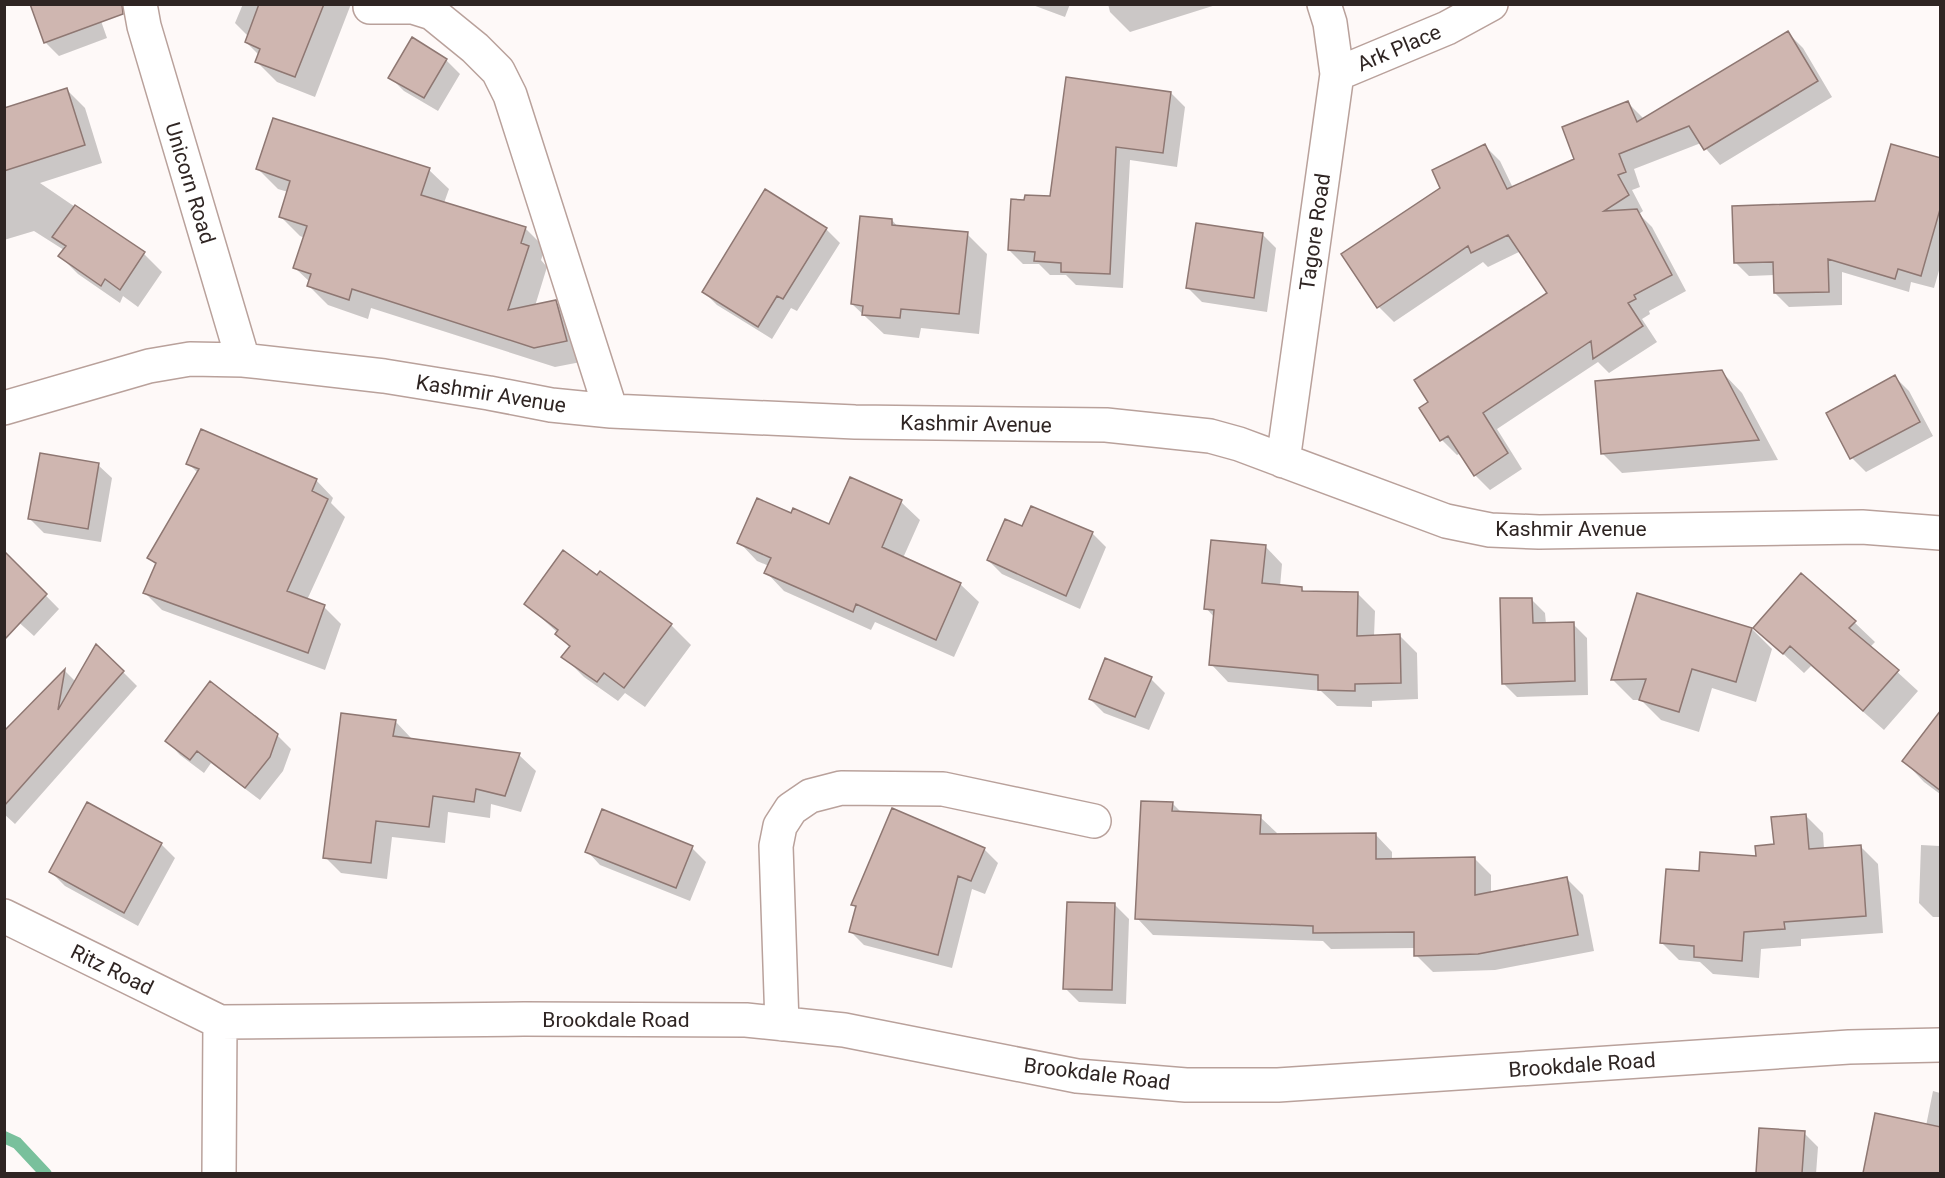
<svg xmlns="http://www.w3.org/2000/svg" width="1945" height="1178" font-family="Roboto,sans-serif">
  <rect width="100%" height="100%" fill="#fef9f8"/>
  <path fill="#0003" d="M95 4 107 38 59 56 45 42Z
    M243 4H351L315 97 277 82 257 62 259 55 246 42 249 37 235 23Z
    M1030 4H1070L1065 17Z
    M1108 4H1219L1130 32 1110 12Z
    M1788 33 1803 48 1832 97 1720 165 1701 143 1634 169 1640 187 1632 190 1643 211 1639 214 1652 227 1686 291 1649 311 1650 314 1642 319 1657 342 1609 373 1598 362 1497 429 1522 469 1490 490 1475 475 1461 453 1457 455 1442 440 1549 294 1521 251 1488 267 1483 262 1394 322 1379 307 1442 188 1485 146 1500 161 1513 188 1576 160 1628 103 1644 119Z
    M446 60 460 74 438 111 404 91 390 77Z
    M67 90 85 108 102 163 40 183 144 254 162 272 138 307 123 296 120 303 78 274 60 256 64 250 34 231 4 240V110Z
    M1171 93 1185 107 1177 167 1130 160 1123 288 1076 285 1066 275H1050L1039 264H1023L1009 250 1025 201 1052 198Z
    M1940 160V267L1934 288 1911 282 1909 292 1842 272V305L1789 307 1775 293V275L1749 276 1735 262 1876 203Z
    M258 169 429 170 449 189 444 203 525 228 545 248 541 260 547 267 535 306 555 301 575 321 586 361 555 367 371 308 368 319 328 305 309 286 310 282 295 268 305 238 300 236 280 216 288 192 278 189Z
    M892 220 898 227 967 234 987 254 979 334 921 328 919 338 884 334 852 304Z
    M826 229 840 243 797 311 791 308 772 339 717 305 704 292Z
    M1262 234 1276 248 1267 312 1202 302 1188 288Z
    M1722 372 1742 393 1778 460 1622 473 1602 453Z
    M1895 377 1909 391 1933 436 1866 472 1852 458Z
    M188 463 316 480 333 498 331 503 345 517 307 600 324 607 341 624 325 670 162 610 144 592 156 565 149 558 198 473Z
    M98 465 112 478 101 542 44 533 30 519Z
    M851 479 901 502 920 520 903 558 960 584 979 602 954 657 875 622 871 630 784 591 766 572 769 566 757 561 739 542 791 515 830 526Z
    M1022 528 1092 533 1106 547 1080 609 1002 574 988 560Z
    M1265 546 1282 564 1280 587 1302 589 1306 593 1358 594 1375 611 1374 637 1400 636 1417 653 1418 699 1372 701V707L1337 706 1321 691 1228 682 1211 664 1215 618 1206 608Z
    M4 553 59 609 34 636 4 609Z
    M1531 599 1545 613 1546 624H1573L1587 638 1588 695 1517 697 1503 683Z
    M526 604 671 625 691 645 645 707 625 693 618 701 584 677 563 656 570 648 557 634 558 633Z
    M1854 622 1875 642 1870 647 1918 691 1884 730 1811 666 1804 673 1755 628Z
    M1752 629 1772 649 1756 702 1712 688 1699 732 1661 720 1641 700H1633L1613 680Z
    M97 646 137 686 15 824 4 814V733L65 671 76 682Z
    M1151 679 1165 693 1149 730 1104 713 1090 699Z
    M1940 712V794L1924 782 1904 761Z
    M395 721 411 738V740L519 755 536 771 521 812 491 804 490 818 448 812 445 843 392 837 387 879 341 873 325 857Z
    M277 735 291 749 283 771 260 800 211 763 204 773 180 755 167 741Z
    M1172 803 1182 813 1260 817 1277 833 1276 836 1376 835 1392 852V860L1474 858 1491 875V893L1567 879 1583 895 1594 951 1495 970 1433 972 1416 955V948L1331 949 1323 941 1153 935 1137 918Z
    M603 811 692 848 706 862 690 901 600 865 587 851Z
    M1806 816 1823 833 1824 849 1860 846 1878 864 1883 933 1801 939V946L1761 949 1759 978 1713 974 1700 962 1679 960 1662 943 1700 873 1758 857 1775 846Z
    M161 844 175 858 138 926 65 886 51 872Z
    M1921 845 1940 846V917H1933L1919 903Z
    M984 849 998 863 985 894 972 889 952 968 864 945 850 931 856 908 853 905Z
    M1115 905 1129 919 1126 1004 1079 1002 1065 988Z
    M1933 1091 1940 1093V1174H1864L1876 1115 1926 1126Z
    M1760 1130 1804 1133 1818 1147 1816 1174H1757Z"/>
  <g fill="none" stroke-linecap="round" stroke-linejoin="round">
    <path stroke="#79c09c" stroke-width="12" d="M4 1137 17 1143 46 1174"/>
  </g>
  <path fill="#cfb6b0" stroke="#8e7772" stroke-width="1.5" d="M30 4H122L123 14 44 43Z
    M259 4H324L295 77 255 62 260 49 245 42Z
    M1788 31 1818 81 1704 150 1689 126 1619 154 1626 172 1618 175 1629 195 1604 211 1637 209 1672 275 1634 295 1636 299 1628 303 1643 326 1593 359 1591 341 1483 413 1508 453 1474 476 1448 436 1440 441 1419 408 1428 402 1414 380 1547 293 1508 235 1471 253 1468 246 1377 308 1341 254 1440 188 1432 170 1485 144 1507 189 1574 159 1562 127 1628 101 1637 122Z
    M412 37 447 59 424 98 388 78Z
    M1066 77 1171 92 1163 153 1116 147 1110 274 1061 272V263L1034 261 1035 252 1008 250 1011 199 1024 200 1025 195 1050 196Z
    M67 88 85 145 4 171V108Z
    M273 118 430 168 421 195 526 227 521 243 529 246 508 310 556 300 567 341 534 348 352 289 349 300 307 286 311 274 293 268 307 226 279 217 290 181 256 169Z
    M1891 144 1941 158V206L1921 276 1898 269 1895 279 1828 259 1829 292 1774 293 1773 262 1734 263 1732 206 1875 201Z
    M765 189 827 228 783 299 777 296 758 327 702 292Z
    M75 205 145 252 120 290 105 279 101 286 58 256 66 246 52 237Z
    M860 216 892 219V225L968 232 959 314 901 309 900 318 862 315 863 306 851 304Z
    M1196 223 1263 233 1254 298 1186 288Z
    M1722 370 1759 440 1601 454 1595 381Z
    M1895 375 1920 422 1850 459 1826 413Z
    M201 429 317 479 312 491 328 499 287 591 325 605 308 653 143 593 156 563 147 558 199 469 186 464Z
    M40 453 99 463 88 529 28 519Z
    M850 477 902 500 882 547 961 583 936 640 856 604 853 612 764 573 771 558 737 543 757 498 791 513 793 508 829 524Z
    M1031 506 1093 532 1066 596 987 560 1005 519 1022 526Z
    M1211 540 1266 545 1262 583 1302 587V591L1358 592 1357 636 1400 634 1401 683 1355 684V691L1318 690V675L1209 665 1214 610 1204 609Z
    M563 550 597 575 600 571 672 624 624 688 604 673 597 682 561 657 570 646 555 634 558 630 524 604Z
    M4 551 47 594 4 640Z
    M1801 573 1856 621 1849 628 1899 670 1863 711 1790 646 1783 654 1753 628Z
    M1637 593 1752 628 1736 682 1692 669 1679 712 1639 700 1646 679 1611 680Z
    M1500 598H1532L1533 623 1574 622 1575 681 1502 684Z
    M96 644 124 671 4 806V731L65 669 58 710Z
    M1105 658 1152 677 1135 717 1089 699Z
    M210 681 278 734 270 757 245 788 197 751 190 760 165 741Z
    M1941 710V791L1902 761Z
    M341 713 396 720 393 736 520 753 505 796 476 789 474 802 433 796 429 827 376 821 371 863 323 858Z
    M1141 801 1173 802 1172 811 1261 815 1260 834 1376 833V859L1475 857V895L1567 877 1578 935 1478 954 1414 956V932L1313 933V926L1135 919Z
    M87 802 162 843 124 913 49 872Z
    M892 808 985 848 971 881 958 876 938 955 849 932 856 906 851 905Z
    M602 809 693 846 676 888 585 852Z
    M1806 814 1809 849 1861 845 1866 916 1784 922 1785 929 1744 932 1742 961 1694 957V946L1660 943 1666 869 1699 871 1700 852 1756 856 1755 846 1774 844 1771 817Z
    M1067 902 1115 903 1112 990 1063 989Z
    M1875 1113 1941 1127V1173H1863Z
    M1759 1128 1805 1131 1802 1173H1756Z"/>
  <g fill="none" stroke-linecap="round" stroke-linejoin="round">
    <g stroke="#b9a19b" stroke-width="36">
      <path id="minor" d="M140 4 144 26 243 360
        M370 7H413L432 13 475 48 498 71 510 95 611 411
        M1337 74 1447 28 1491 4
        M4 408 149 366 190 359 243 360 384 376 489 393 551 405 611 411 855 422 1106 425 1210 436 1239 444 1446 521 1490 530 1539 532 1862 527 1940 533
        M1283 461 1337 74 1330 23 1324 4
        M4 916 220 1022 524 1019 746 1020 844 1030 1077 1076 1186 1085H1278L1849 1047 1940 1045
        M782 1024 776 846 780 826 791 809 810 796 841 788 943 789 1094 821
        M219 1174 220 1022"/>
    </g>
    <use href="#minor" stroke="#fff" stroke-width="33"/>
  </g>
  <g text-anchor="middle" stroke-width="5" stroke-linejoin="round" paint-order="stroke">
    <g font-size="21" fill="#2f2523" stroke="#fff">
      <text transform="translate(1399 48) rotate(-23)" y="7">Ark Place</text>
      <text transform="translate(190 183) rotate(73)" y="7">Unicorn Road</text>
      <text transform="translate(1315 232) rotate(-82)" y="7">Tagore Road</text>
      <text transform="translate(491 394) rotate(9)" y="7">Kashmir Avenue</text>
      <text transform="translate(976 424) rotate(1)" y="7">Kashmir Avenue</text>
      <text x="1571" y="536">Kashmir Avenue</text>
      <text transform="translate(112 970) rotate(26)" y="7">Ritz Road</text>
      <text x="616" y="1027">Brookdale Road</text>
      <text transform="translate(1582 1065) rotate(-4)" y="7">Brookdale Road</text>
      <text transform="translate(1097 1074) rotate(7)" y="7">Brookdale Road</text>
    </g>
  </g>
  <rect width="1945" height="1178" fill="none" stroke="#2f2523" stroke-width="12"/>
</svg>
